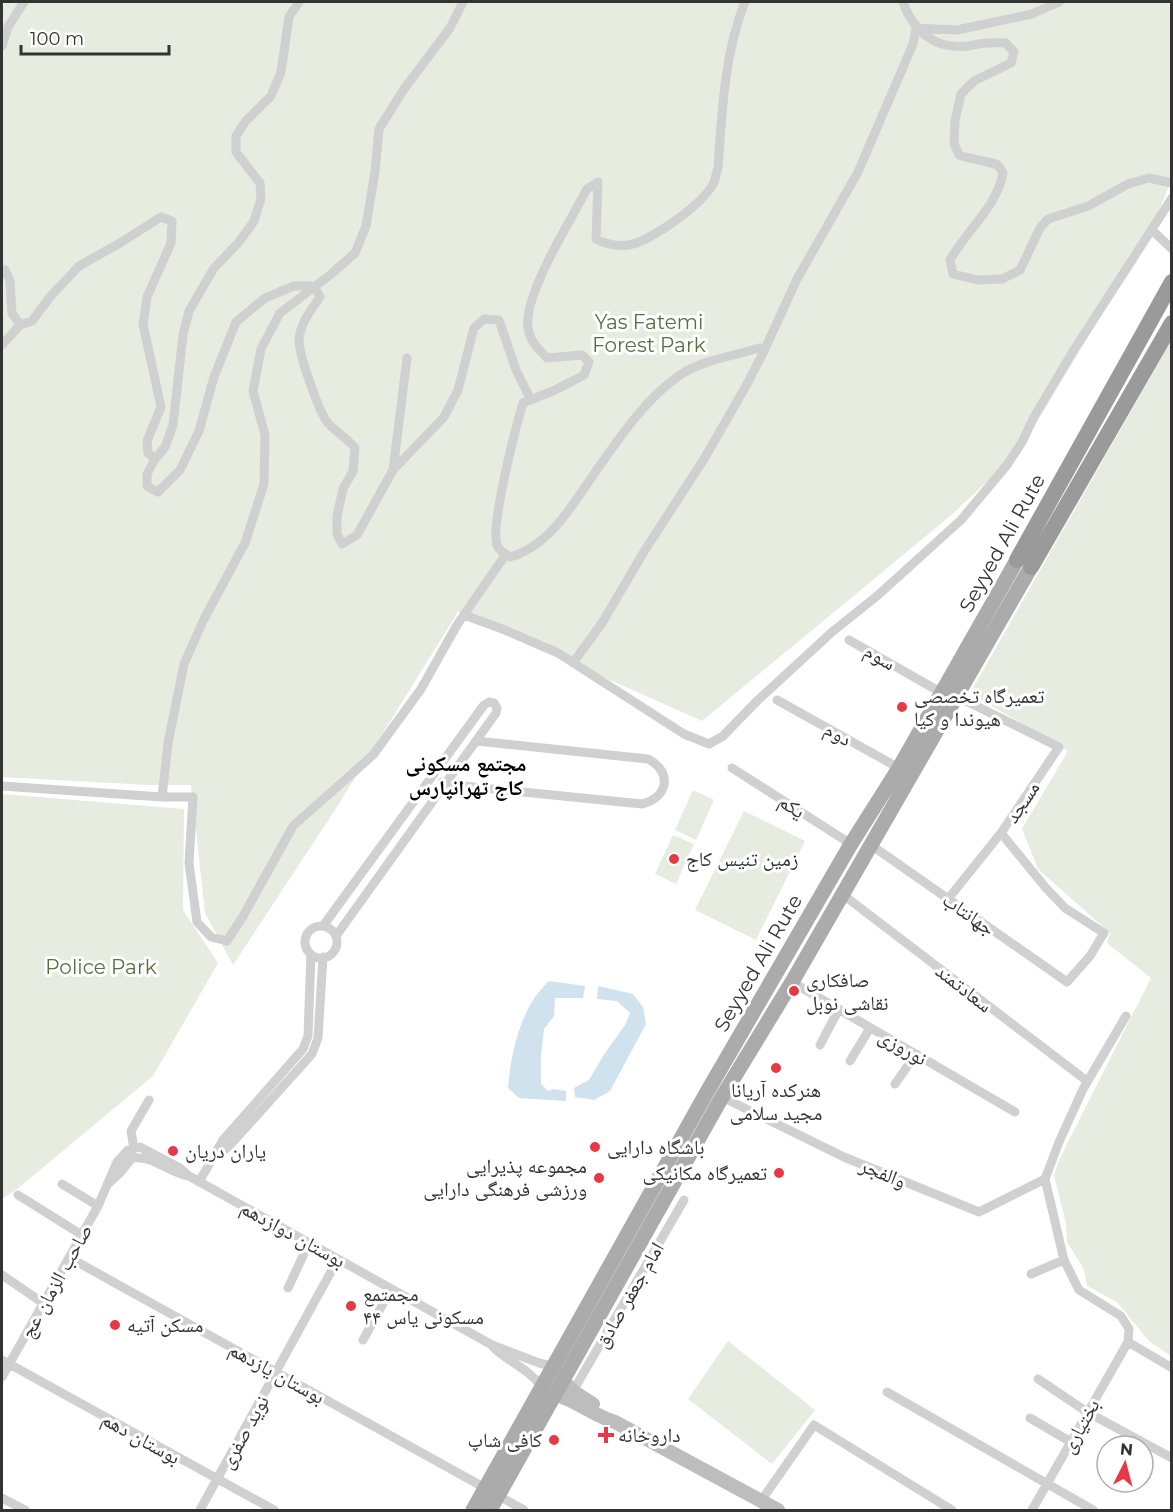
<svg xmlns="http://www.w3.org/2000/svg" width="1173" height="1512" font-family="Montserrat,'Noto Naskh Arabic',sans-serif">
  <rect width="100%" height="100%" fill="#fff"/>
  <path fill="#e6ecdf" d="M5 2H1171V181L1148 237 1018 453 949 517 702 721 458 612 335 810 233 965 205 913 191 785H147L2 777V9Z
    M1171 341V1356L1149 1341 1117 1302 1087 1286 1084 1269 1067 1242 1066 1224 1054 1175 1059 1160 1151 978 1107 943 1110 933 1038 869 1022 829 1068 751 970 693Z
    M693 790 714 800 696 840 675 830Z
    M2 794 184 809 183 910 218 963 153 1076 17 1189 2 1199Z
    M744 811 805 841 756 940 695 910Z
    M673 835 694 844 676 884 655 874Z
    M728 1341 815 1410 772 1464 688 1399Z"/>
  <path fill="#cfe2ee" d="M549 981 585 986 583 998H555L554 1016 544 1029 541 1056V1084L548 1091 554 1089 566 1091V1101L519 1098 508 1088C511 1052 521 1006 549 981Z
    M598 986 633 994 643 1007 646 1024 610 1091 594 1100 575 1097 574 1088 589 1080 603 1056 625 1025 630 1013 617 1001 597 999Z"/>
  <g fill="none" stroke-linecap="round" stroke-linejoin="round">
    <path stroke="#d0d0d0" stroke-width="9" d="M463 2 450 28 404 89 379 129 375 172 366 226 355 253 330 275 280 313 261 349 253 391 265 435 264 484 245 543 203 621 184 664 168 743 162 797H193L189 863 197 922 211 937 227 941 242 918 293 826 373 755 421 689 457 625 506 554
      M745 2C724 54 722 113 718 168 716 172 716 178 714 182 704 204 651 241 628 245 616 247 606 244 596 239L598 182 587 189C571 220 523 295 528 328 530 341 538 349 547 358L582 355 589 362 584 375 555 390 523 403C516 426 490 527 497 545 499 551 505 554 510 557 550 546 573 504 596 471 620 437 645 399 680 375 702 360 734 356 759 348L765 349
      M903 2C913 31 935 50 968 46 983 43 991 42 1006 43L1014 52 1011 63 974 81 961 94 955 121 954 143 959 155C973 160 984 160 998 165L1003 173C997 207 966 231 950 260L953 274 977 280 1002 279 1020 270 1040 228 1048 219 1088 206 1128 184 1149 178 1172 183
      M916 28 957 30 1032 14 1059 2
      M2 46 8 27 24 2
      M1152 230 1172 249
      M2 273 5 270 10 281 12 313 20 325 32 321 50 297 79 266 120 243 161 217 172 221 171 243 147 297 143 324 161 407 147 441 148 453 155 459 165 447 173 425 183 335 189 311 214 268 239 242 254 221 261 199 260 183 236 152V136L245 122 271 96 281 72 289 17 299 2
      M314 286 320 297C311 310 301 322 299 339 298 352 319 413 328 423 336 432 347 438 355 448L353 471 343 489 337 516V534L342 544 357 535 393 470 444 417 458 390 474 328 484 319 499 320 516 370 531 400
      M2 345 20 325
      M155 459 147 474V486L158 492 180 470 199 431 214 377 236 322 265 298 294 286H314
      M393 470 407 358
      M464 615 505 630 558 653 684 734 709 744 723 736 758 700 832 632 877 596 961 520 1007 465 1022 442 1034 417 1072 353 1172 198
      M849 640 942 693
      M573 663 602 623 645 550 704 459 746 386 765 349 797 279 858 172 913 44 916 28
      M777 700 899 768
      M732 768 851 844
      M442 782 444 784 642 804C668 798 673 772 648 759L476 741
      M2 786 162 797
      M871 845 1067 982 1090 956 1104 933 1065 908 1046 888 1001 833 1059 747 956 696
      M842 894 1087 1081
      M948 899 1001 833
      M323 926 484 705 489 702 494 703 497 708 496 713 336 936
      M305 942a16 16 0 1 1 32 0a16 16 0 1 1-32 0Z
      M792 982 1015 1112
      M820 1045 839 1009
      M850 1061 870 1028
      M895 1084 916 1054
      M722 1097 844 1157 979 1212 1045 1179
      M134 1149 131 1131 149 1100
      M218 1156 231 1144 312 1054 318 1038 323 957
      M199 1182 223 1140 303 1049 308 1036 311 954
      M109 1183 120 1173 132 1158C151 1155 169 1172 188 1176
      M62 1184 98 1206
      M18 1195 82 1235
      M70 1258 485 1488
      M1031 1274 1064 1260
      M2 1275 43 1303
      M288 1288 309 1243
      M363 1340 391 1289
      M1128 1342 1172 1368
      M493 1347C508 1362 528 1368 541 1386
      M2 1360 274 1510
      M2 1377 98 1206 117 1162 128 1150 140 1147 180 1168 189 1176 492 1345 539 1363 552 1366
      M1038 1379 1087 1412 1172 1458
      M573 1391 684 1200
      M887 1392 1093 1510
      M1030 1418 1071 1442
      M499 1496 524 1510
      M2 1498 25 1510
      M761 1501 814 1425 952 1510
      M200 1510 338 1259
      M1032 1510 1128 1342 1129 1329 1121 1316 1079 1290 1064 1260 1045 1179 1059 1142 1083 1089 1126 1016"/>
    <path stroke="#bdbdbd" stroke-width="14" d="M563 1380 573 1391 593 1404
      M554 1394C576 1400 594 1416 615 1422L778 1510"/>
    <path stroke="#ababab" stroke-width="15" d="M473 1510 707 1092 851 844 899 768 1017 560
      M490 1510 722 1097 792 982 1031 567"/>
    <path stroke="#9a9a9a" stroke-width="16" d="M1017 560 1172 282
      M1031 567 1172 323"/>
  </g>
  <g fill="#e63946" stroke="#fff" stroke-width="2">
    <circle cx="902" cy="707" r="6"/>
    <circle cx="674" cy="859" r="6"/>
    <circle cx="794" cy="991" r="6"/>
    <circle cx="776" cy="1068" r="6"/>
    <circle cx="595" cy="1147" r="6"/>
    <circle cx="173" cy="1151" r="6"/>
    <circle cx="779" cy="1173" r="6"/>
    <circle cx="599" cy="1178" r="6"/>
    <circle cx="351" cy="1306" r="6"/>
    <circle cx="115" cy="1325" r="6"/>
    <path d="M603 1426h6v6h6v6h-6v6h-6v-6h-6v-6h6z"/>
    <circle cx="554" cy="1440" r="6"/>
  </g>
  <g text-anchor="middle" stroke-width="6" stroke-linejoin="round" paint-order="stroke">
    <g font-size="20" fill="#56703f" stroke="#fff">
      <text x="649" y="329">Yas Fatemi<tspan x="649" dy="23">Forest Park</tspan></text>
      <text x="101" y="974">Police Park</text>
    </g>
    <g font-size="20" fill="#333" stroke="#fff">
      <text transform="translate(1002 543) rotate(-61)" y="7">Seyyed Ali Rute</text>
      <text transform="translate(880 657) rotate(30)" y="7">سوم</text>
      <text transform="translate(838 734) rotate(29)" y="7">دوم</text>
      <text transform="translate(1022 802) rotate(-56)" y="7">مسجد</text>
      <text transform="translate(792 806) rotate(33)" y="7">یکم</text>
      <text transform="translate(969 914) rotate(35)" y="7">جهانتاب</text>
      <text transform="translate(758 963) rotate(-60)" y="7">Seyyed Ali Rute</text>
      <text transform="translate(964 988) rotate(38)" y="7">سعادتمند</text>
      <text transform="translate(903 1047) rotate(30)" y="7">نوروزی</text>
      <text transform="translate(883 1173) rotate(22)" y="7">والفجر</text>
      <text transform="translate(293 1234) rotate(29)" y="7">بوستان دوازدهم</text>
      <text transform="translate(56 1281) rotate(-61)" y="7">صاحب الزمان عج</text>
      <text transform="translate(629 1295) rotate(-60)" y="7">امام جعفر صادق</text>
      <text transform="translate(277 1373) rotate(29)" y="7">بوستان یازدهم</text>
      <text transform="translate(1080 1426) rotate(-61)" y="7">بختیاری</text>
      <text transform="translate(244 1432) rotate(-61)" y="7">نوید صفری</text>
      <text transform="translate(141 1438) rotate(29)" y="7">بوستان دهم</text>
    </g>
    <g font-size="20" fill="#333" stroke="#fff" text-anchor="start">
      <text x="914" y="703">تعمیرگاه تخصصی<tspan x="914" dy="23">هیوندا و کیا</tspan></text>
      <text x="686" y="866">زمین تنیس کاج</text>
      <text x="806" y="987">صافکاری<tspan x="806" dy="23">نقاشی نوبل</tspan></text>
      <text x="776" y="1097" text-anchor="middle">هنرکده آریانا<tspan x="776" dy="23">مجید سلامی</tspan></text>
      <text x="607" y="1154">باشگاه دارایی</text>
      <text x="185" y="1158">یاران دریان</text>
      <text x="587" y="1173" text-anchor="end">مجموعه پذیرایی<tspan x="587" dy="23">ورزشی فرهنگی دارایی</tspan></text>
      <text x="767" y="1180" text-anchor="end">تعمیرگاه مکانیکی</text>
      <text x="363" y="1301">مجمتمع<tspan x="363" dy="23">مسکونی یاس ۴۴</tspan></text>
      <text x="127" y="1332">مسکن آتیه</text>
      <text x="618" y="1442">داروخانه</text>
      <text x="542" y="1447" text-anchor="end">کافی شاپ</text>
    </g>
    <g font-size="21" font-weight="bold" fill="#000" stroke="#fff">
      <text x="466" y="771">مجتمع مسکونی<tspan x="466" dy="24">کاج تهرانپارس</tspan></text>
    </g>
  </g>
  <rect width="1173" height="1512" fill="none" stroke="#333333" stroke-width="6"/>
  <g transform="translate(1125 1464) rotate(6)"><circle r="28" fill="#ffffff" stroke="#adadad" stroke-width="1.5"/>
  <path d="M0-4.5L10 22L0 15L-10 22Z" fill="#e63946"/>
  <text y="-9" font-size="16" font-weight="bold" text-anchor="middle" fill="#333333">N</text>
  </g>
  <path d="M21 45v9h148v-9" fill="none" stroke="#333333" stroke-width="3"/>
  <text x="30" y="45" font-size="18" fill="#333333" stroke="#ffffff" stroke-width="4.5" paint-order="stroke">100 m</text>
</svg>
